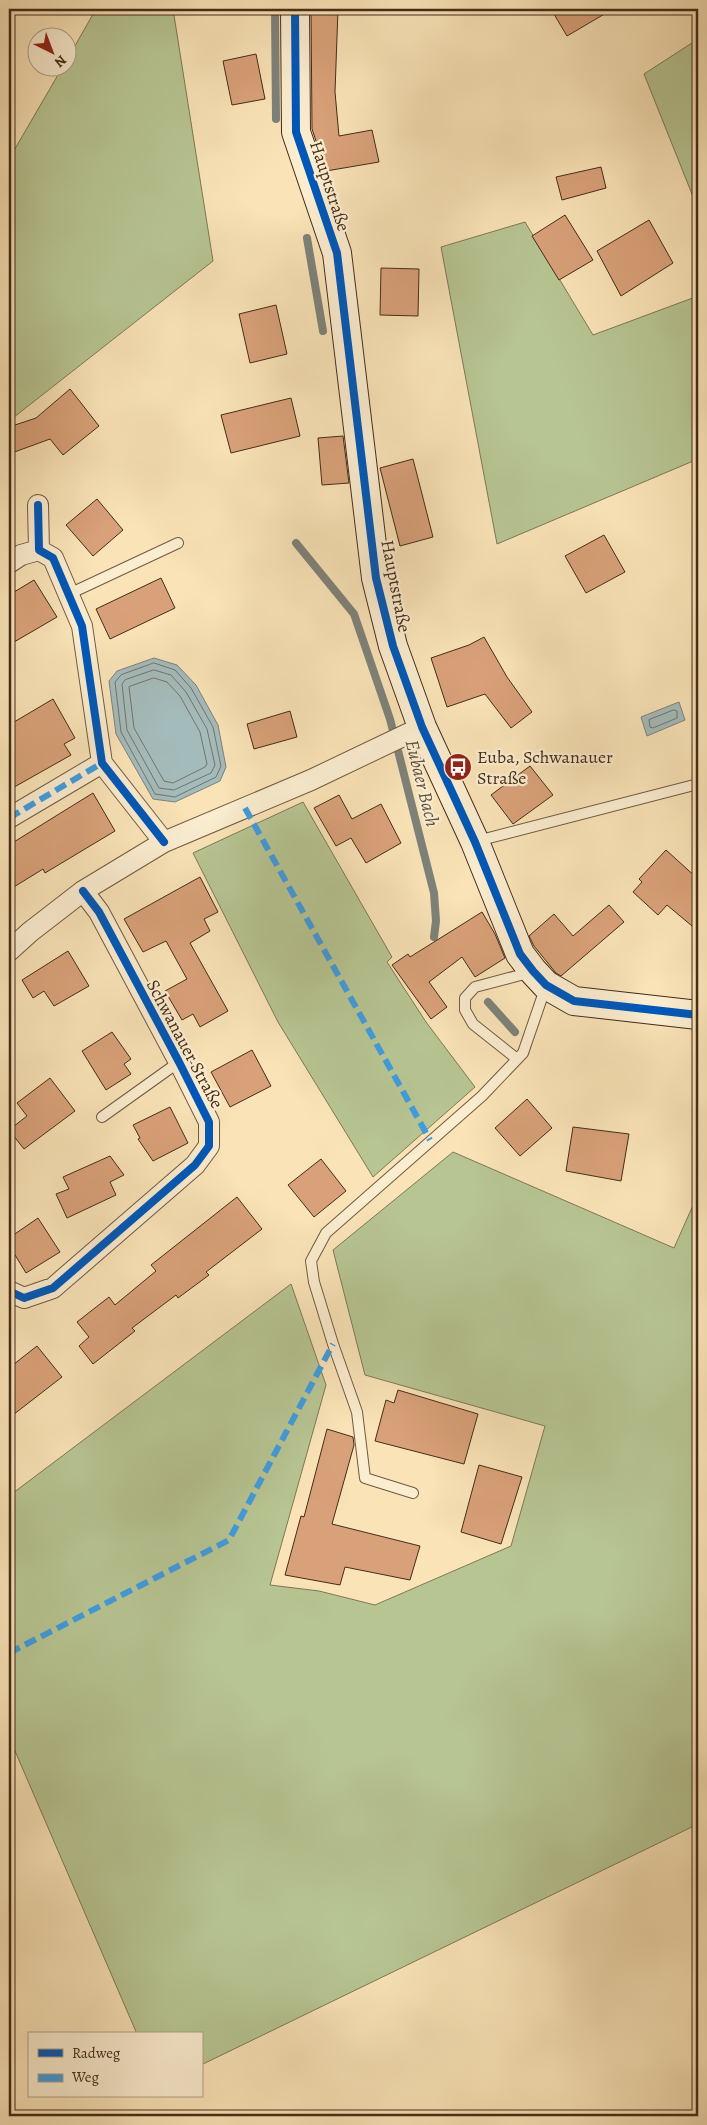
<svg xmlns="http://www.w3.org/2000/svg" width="707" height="2125" font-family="Alegreya,serif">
  <rect width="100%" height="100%" fill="#f9e3b7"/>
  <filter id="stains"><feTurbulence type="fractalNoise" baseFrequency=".004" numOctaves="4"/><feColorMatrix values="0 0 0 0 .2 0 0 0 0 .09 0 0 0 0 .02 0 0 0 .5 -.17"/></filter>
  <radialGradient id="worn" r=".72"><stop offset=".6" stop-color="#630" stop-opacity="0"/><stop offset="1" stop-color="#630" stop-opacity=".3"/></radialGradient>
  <path fill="#b7c593" stroke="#7e7856" d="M96 9H173L213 261 9 421V159L62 68H68V58Z
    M698 39V209L644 74Z
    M525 222 593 335 698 296V459L497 544 441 247Z
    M303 802 392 957 387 962 426 1022 475 1087 373 1177 278 1022 193 853Z
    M453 1152 674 1248 698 1194V1824L201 2065V2034H137L9 1737V1496L291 1284 326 1385 270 1585 319 1591 375 1605 511 1546 545 1426 365 1375 333 1250Z"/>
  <path fill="#a4bbbb" stroke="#7e827a" d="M154 658 177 665 196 685 218 725 226 767 220 781 175 802 153 799 116 734 109 681 117 671Z
    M679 702 685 720 647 736 641 717Z"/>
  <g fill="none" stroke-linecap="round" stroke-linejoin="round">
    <path stroke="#74746a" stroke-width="1" d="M154 663 175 670 191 688 213 727 221 766 216 777 175 797 155 794 121 732 115 682 121 675Z
      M154 670 171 675 186 692 207 729 215 765 211 773 174 790 159 788 127 730 122 684 125 680Z
      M154 678 167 682 180 696 200 732 207 764 205 767 173 783 164 781 134 728 129 687Z
      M674 710 677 711V718L653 728 650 727 649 720Z"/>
    <path stroke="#7e827a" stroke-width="8" d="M275 9 276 119
      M307 238 323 331
      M296 543 354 614 390 719 434 893 436 921 434 937
      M488 1002 515 1032"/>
  </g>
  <path fill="#d9a179" stroke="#452c18" d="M311 9H338L335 92 339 136 372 130 379 162 326 171 312 129Z
    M551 9H613L567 36Z
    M256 54 265 99 232 105 223 61Z
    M601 167 606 188 562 200 556 177Z
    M565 215 593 260 559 280 532 236Z
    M649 220 673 263 621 296 597 251Z
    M381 268 419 269 418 316 380 315Z
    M276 305 287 354 250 363 239 314Z
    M70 389 99 426 63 455 50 439 9 454V427L36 418Z
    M291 398 300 436 231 453 221 415Z
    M343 436 349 483 322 485 318 438Z
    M413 459 433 537 400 546 380 468Z
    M97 499 123 530 93 556 66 525Z
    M604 535 625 572 586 593 565 556Z
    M161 578 175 608 110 639 96 609Z
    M34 580 57 617 9 645V595Z
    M484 637 507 677 532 712 511 728 485 694 447 707 431 658 469 645Z
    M53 699 75 738 64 744 71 755 9 790V725Z
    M290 711 297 737 254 749 247 724Z
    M530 766 553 795 513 824 491 795Z
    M93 793 115 831 45 873 43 869 9 890V845Z
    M339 795 352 819 381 804 401 843 366 863 351 838 336 846 314 808Z
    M666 850 698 879V931L667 905 658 915 633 892 642 882 639 879Z
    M200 877 218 912 204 919 210 931 190 943 228 1011 200 1027 193 1014 182 1020 165 991 187 979 166 941 143 952 124 919Z
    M609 905 624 922 561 976 556 973 534 946 529 936 554 914 573 936Z
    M482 912 495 934 505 958 475 977 462 957 429 982 447 1007 431 1019 392 965 408 954 410 957Z
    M68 951 89 986 54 1006 44 991 33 998 22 980Z
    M112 1032 131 1059 124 1064 131 1074 106 1090 82 1051Z
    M252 1050 271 1086 230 1107 211 1072Z
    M50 1078 75 1111 24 1149 9 1130 27 1116 17 1103Z
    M527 1099 552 1128 520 1156 495 1128Z
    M170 1107 188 1143 153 1161 138 1139 140 1138 133 1125Z
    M573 1127 629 1134 621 1181 566 1171Z
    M110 1156 124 1175 110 1182 116 1195 67 1218 56 1194 69 1189 63 1177Z
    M321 1159 346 1191 314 1217 288 1185Z
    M237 1197 262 1229 206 1272 209 1275 178 1298 176 1295 132 1328 135 1331 93 1364 79 1346 89 1337 77 1322 109 1297 115 1305 156 1271 151 1265Z
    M38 1218 60 1252 26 1273 9 1245V1238Z
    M37 1346 62 1377 9 1418V1368Z
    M398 1390 478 1414 464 1464 375 1441 386 1400 394 1403Z
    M327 1429 353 1437 354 1445 332 1524 420 1546 410 1580 345 1567 340 1585 285 1575 301 1516 304 1517Z
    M479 1465 522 1477 501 1544 461 1532Z"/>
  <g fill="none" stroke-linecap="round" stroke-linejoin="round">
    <g stroke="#725a40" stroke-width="12">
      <path id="lane" d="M69 594 178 543
        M477 841 698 784
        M517 1059 473 1024 465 1010V998L475 987 532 972
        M102 1117 179 1062
        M413 1493 365 1478 357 1412 333 1344 314 1282 311 1261 326 1233 482 1096 523 1053 546 986"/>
    </g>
    <g stroke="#725a40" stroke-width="22">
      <path id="street" d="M38 505 39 550 53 558 82 626 102 763 164 842
        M9 563 21 555 39 550
        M9 818 102 763
        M9 951 30 932 83 891 164 842 311 780 422 727
        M9 1291 24 1298 53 1288 195 1165 209 1146V1122L179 1062 99 912 83 891"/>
    </g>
    <g stroke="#452c18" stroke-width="30">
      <path id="secondary" d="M295 9 296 132 337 253 376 578 393 646 422 727 475 842 520 954 533 971 546 985 574 1001 698 1015"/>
    </g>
    <use href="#lane" stroke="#fbedd0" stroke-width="10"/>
    <use href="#street" stroke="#fbedd0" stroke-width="20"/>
    <use href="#secondary" stroke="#fbedd0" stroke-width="28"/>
    <path stroke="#409cdf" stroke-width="6" stroke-dasharray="12 6" stroke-linecap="butt" d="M245 808 430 1140
      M9 818 102 763
      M9 1653 229 1540 333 1344"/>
    <g stroke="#fbedd0" stroke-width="11">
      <path id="cycleway" d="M295 9 296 132 337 253 376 578 393 646 422 727 475 842 520 954 533 971 546 985 574 1001 698 1015
        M38 505 39 550 53 558 82 626 102 763 164 842
        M9 1291 24 1298 53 1288 195 1165 209 1146V1122L179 1062 99 912 83 891"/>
    </g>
    <use href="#cycleway" stroke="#0057b8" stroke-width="8"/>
  </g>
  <defs>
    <g id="bus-disc" transform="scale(1.4375)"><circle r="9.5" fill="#8f2418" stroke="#fbedd0"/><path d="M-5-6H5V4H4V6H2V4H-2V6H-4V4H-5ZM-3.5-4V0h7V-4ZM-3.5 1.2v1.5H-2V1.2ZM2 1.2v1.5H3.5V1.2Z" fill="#fff"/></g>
  </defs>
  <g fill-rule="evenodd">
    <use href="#bus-disc" x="458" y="767"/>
  </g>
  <g text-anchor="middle" stroke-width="4.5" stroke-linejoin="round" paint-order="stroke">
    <g font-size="18" fill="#452c18" stroke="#fbedd0">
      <text transform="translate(330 186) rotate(72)" y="6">Hauptstraße</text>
      <text transform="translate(396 586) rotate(79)" y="6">Hauptstraße</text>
      <text transform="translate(185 1044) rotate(62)" y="6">Schwanauer Straße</text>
    </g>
    <g font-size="18" fill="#452c18" stroke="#fbedd0" text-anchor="start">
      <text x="477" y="763">Euba, Schwanauer<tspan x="477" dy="21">Straße</tspan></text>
    </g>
    <g font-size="19" font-style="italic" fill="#5d5041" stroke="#fbedd0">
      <text transform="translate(423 783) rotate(76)" y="7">Eubaer Bach</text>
    </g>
  </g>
  <rect width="707" height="2125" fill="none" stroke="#f9e3b7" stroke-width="30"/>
  <rect x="10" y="10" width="687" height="2105" fill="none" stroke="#452c18" stroke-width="2.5"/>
  <rect x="15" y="15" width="677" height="2095" fill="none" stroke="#452c18"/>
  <rect x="28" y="2032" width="175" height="65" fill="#fbedd0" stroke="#b2a086"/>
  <rect x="38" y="2049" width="25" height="8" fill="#0057b8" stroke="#b2a086"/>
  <text x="72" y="2058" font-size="15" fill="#452c18">Radweg</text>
  <rect x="38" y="2074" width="25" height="8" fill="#409cdf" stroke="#b2a086"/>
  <text x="72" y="2082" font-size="15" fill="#452c18">Weg</text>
  <g transform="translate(52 52) rotate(138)"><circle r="24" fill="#fbedd0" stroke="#b2a086"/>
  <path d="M0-4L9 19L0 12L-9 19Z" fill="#8f2418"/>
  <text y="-8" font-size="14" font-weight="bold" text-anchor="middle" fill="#452c18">N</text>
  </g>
  <rect width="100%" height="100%" filter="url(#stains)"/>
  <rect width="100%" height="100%" fill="url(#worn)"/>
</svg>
